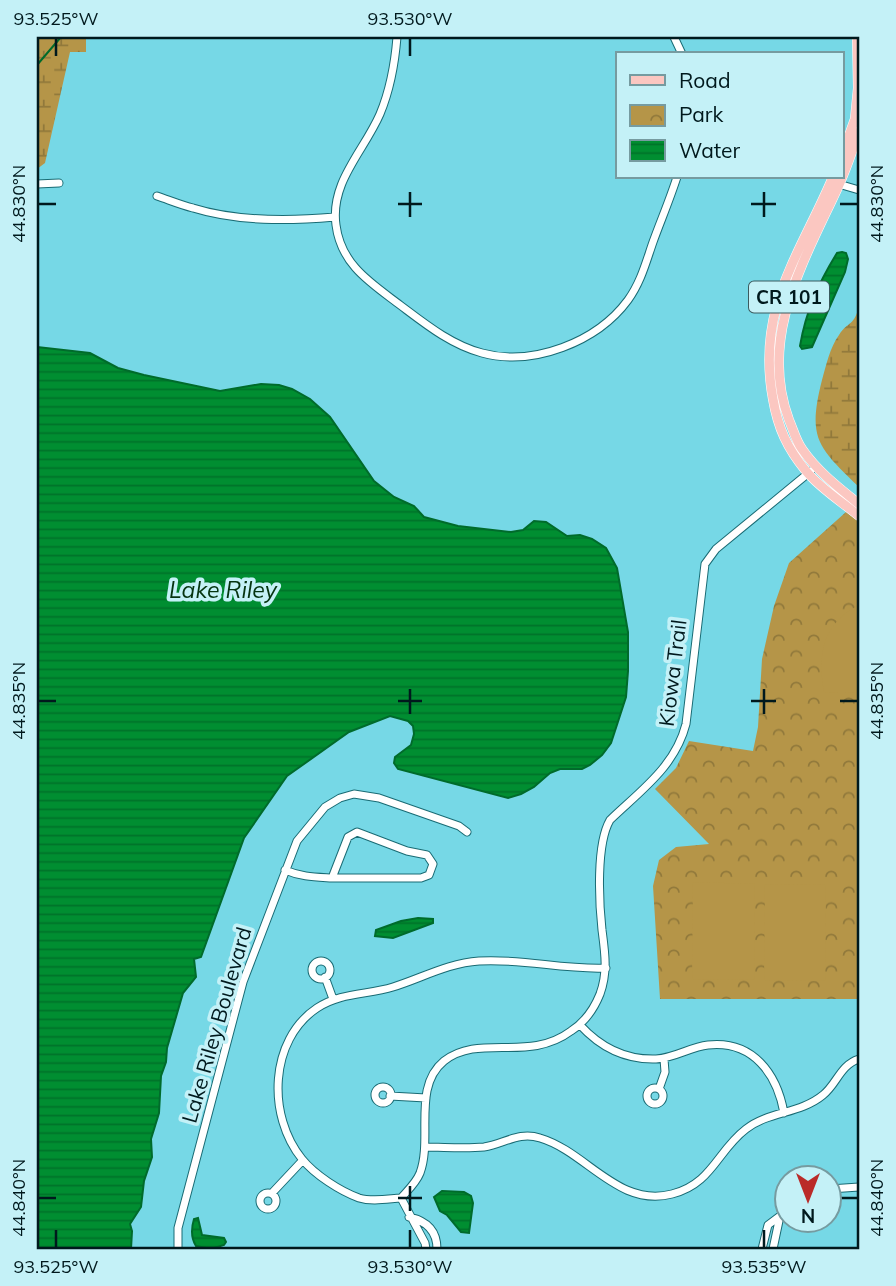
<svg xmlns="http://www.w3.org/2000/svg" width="896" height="1286" font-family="Mulish,sans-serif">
  <defs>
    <pattern id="wetland-marsh" width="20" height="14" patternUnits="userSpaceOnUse" patternTransform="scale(1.75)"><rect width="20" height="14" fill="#b59548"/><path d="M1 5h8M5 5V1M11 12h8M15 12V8" fill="none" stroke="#91793b"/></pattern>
    <pattern id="park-crowns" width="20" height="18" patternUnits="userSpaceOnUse" patternTransform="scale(1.75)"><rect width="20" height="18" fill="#b59548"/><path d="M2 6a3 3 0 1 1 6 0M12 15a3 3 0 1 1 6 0" fill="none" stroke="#91793b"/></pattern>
    <pattern id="water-rules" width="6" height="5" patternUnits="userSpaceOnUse" patternTransform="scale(1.75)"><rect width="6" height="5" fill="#008e31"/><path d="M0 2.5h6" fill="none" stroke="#007329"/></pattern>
  </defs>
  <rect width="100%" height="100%" fill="#76d8e6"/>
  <path fill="url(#wetland-marsh)" d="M39 37H86V52H70L45 163 37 169V40Z
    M859 305V487C818 447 807 439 822 380 826 366 830 347 839 335 848 321 855 326 859 305Z"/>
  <path fill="url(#park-crowns)" d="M846 512 859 522V999H660L653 886 659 860 676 847 709 844 655 789 676 768 689 741 753 751 758 727 762 659 774 606 789 563Z"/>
  <path fill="#b59548" d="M859 605V693L824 692C817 655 823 623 859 605Z
    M693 882 755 884 754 980 692 979Z
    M765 884 826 885 825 981 764 980Z"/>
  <path fill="url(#water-rules)" stroke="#006b2b" stroke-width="2" d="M842 252 846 253 848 259 845 272 812 347 802 349 800 346C806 311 818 284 837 253Z
    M37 347 90 353 118 368 144 375 220 391 261 384 279 385 292 389 310 399 330 417 374 481 394 497 414 506 424 517 458 526 511 532 523 530 534 521 546 522 567 536 580 535 592 539 606 548 617 568 628 632V671L626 697 611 743 602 755 590 765 582 769H560L550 773 534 787 521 794 508 798 398 769 394 763 395 757 411 745 414 734 413 726 408 721 390 716 349 732 287 776 244 838 201 957 194 959 196 977 183 993 167 1048 166 1062 161 1076 159 1113 151 1139 152 1157 144 1181 141 1207 130 1224 132 1231 131 1249H37Z
    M418 918 433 919V923L393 938 375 936 376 930 401 921Z
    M442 1191 464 1192 471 1196 473 1203 469 1233 461 1232 447 1215 440 1211 434 1197Z
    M198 1218 202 1235 224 1238 226 1242 224 1245 211 1249 196 1246C191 1238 191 1229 194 1219Z"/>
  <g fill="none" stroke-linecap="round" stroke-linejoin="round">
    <path stroke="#006b2b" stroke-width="2" d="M37 65 61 37"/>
    <g stroke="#196b74" stroke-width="9">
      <path id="minor" d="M397 37C395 62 390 90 380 114 364 151 330 182 336 225 341 265 371 283 400 305 424 323 451 345 482 353 533 367 597 342 628 300 641 282 646 262 653 242 661 220 670 199 677 177
        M674 37 682 54
        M835 183 859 190
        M37 184 59 183
        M157 196C169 200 181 205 193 208 238 222 289 221 335 217
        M285 870C301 877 315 877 332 878H421L429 875 433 864 427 855 407 851 357 832 348 837 332 878
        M312 970a9 9 0 1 1 18 0a9 9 0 1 1-18 0Z
        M606 968C563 970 522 958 479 961 448 963 422 978 393 987 368 995 341 992 317 1008 269 1040 267 1116 302 1159 315 1175 340 1191 359 1198 372 1202 387 1199 401 1198 408 1190 416 1183 420 1173 433 1138 412 1087 444 1061 480 1033 528 1063 571 1031 585 1022 594 1009 600 994 608 972 605 953 602 930 599 902 596 844 610 820 640 791 675 767 686 724L705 564 716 549 811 471
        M325 977 333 999
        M580 1025C601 1048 625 1060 656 1059 675 1058 690 1047 708 1045 753 1040 777 1074 784 1113
        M375 1095a8 8 0 1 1 16 0a8 8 0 1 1-16 0Z
        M647 1096a8 8 0 1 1 16 0a8 8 0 1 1-16 0Z
        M659 1089 665 1072 664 1059
        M390 1096 426 1098
        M425 1147C444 1147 464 1149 484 1147 504 1144 519 1131 540 1138 587 1152 618 1208 672 1194 712 1184 717 1151 746 1129 769 1111 800 1114 823 1095 837 1084 840 1065 859 1059
        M830 1189 859 1187
        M260 1201a8 8 0 1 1 16 0a8 8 0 1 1-16 0Z
        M272 1193 303 1160
        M401 1198 425 1243 426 1249
        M409 1217C427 1221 437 1231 437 1249
        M178 1249V1228L243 982 297 841 325 807 340 798 354 794 379 798 459 826 467 832
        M762 1249 768 1225 788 1210
        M773 1249 780 1216"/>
    </g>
    <g stroke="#fff" stroke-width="10">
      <path id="major" d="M859 132C852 151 846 170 838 187 804 261 758 337 789 420 793 429 796 441 802 449 817 471 839 488 859 504
        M842 155 855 119 858 88 857 37
        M833 177C800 255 756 308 773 399 778 428 787 448 806 471 820 488 842 502 859 516"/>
    </g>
    <use href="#minor" stroke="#fff" stroke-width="7"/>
    <use href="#major" stroke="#fbc7c1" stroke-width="9"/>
  </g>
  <path fill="none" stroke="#00191d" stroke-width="2.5" d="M56 38V56M410 38V56M410 192V217M764 192V217M38 204H56M398 204H422M751 204H776M840 204H858M410 689V714M764 689V714M38 701H56M398 701H422M751 701H776M840 701H858M410 1186V1211M38 1198H56M398 1198H422M840 1198H858M56 1230V1248M410 1230V1248M764 1230V1248"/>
  <g text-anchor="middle" stroke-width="7" stroke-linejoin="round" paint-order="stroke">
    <rect fill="#c4f1f7" stroke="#3b5a5e" stroke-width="2" x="749" y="281.5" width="80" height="31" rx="5"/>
    <g font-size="19" font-weight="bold" fill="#00191d">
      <text x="789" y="304">CR 101</text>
    </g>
    <g font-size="21" fill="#00191d" stroke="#c4f1f7">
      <text transform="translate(673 673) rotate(-83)" y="7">Kiowa Trail</text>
      <text transform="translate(217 1025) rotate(-74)" y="7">Lake Riley Boulevard</text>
    </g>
    <g font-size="23" font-style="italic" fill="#053410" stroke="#c4f1f7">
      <text x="223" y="598">Lake Riley</text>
    </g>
  </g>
  <rect width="896" height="1286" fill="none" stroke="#c4f1f7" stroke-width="77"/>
  <rect x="616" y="52" width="228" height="126" fill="#c4f1f7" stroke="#769ba0" stroke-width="2"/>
  <rect x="630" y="75" width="35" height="10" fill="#fbc7c1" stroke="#769ba0" stroke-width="2"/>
  <text x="679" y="88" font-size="21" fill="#00191d">Road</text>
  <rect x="630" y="105" width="35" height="21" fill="url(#park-crowns)" stroke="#769ba0" stroke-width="2"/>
  <text x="679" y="122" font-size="21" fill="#00191d">Park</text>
  <rect x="630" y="140" width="35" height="21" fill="url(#water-rules)" stroke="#769ba0" stroke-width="2"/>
  <text x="679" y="158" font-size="21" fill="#00191d">Water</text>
  <g transform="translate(808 1199) rotate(180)"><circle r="33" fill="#c4f1f7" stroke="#769ba0" stroke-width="2"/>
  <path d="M0-5L12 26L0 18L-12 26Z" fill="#ba2b29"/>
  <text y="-10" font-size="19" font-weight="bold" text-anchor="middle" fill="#00191d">N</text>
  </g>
  <rect x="38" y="38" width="820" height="1210" fill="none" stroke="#00191d" stroke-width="2.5"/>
  <g font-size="18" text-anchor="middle" fill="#00191d">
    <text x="56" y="25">93.525°W</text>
    <text x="410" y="25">93.530°W</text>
    <text transform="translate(877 204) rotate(-90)" y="6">44.830°N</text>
    <text transform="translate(19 204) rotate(-90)" y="6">44.830°N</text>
    <text transform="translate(877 701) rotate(-90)" y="6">44.835°N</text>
    <text transform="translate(19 701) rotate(-90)" y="6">44.835°N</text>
    <text transform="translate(19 1198) rotate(-90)" y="6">44.840°N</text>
    <text transform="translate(877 1198) rotate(-90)" y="6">44.840°N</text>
    <text x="56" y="1273">93.525°W</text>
    <text x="410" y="1273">93.530°W</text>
    <text x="764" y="1273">93.535°W</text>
  </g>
</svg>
